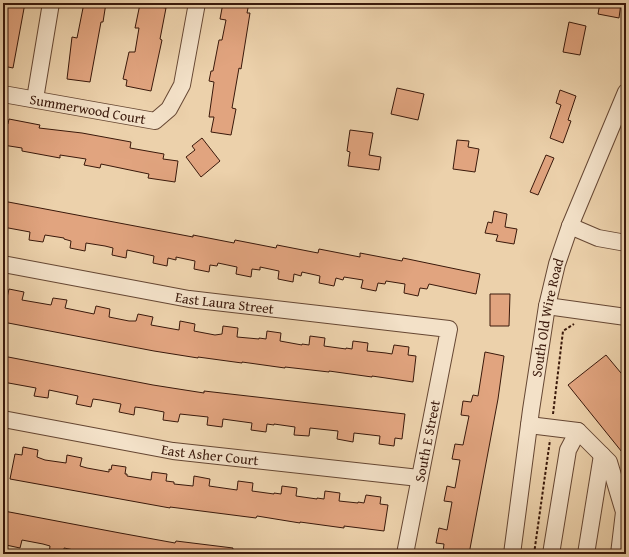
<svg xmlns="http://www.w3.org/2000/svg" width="629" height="557" font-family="'Gentium Book Plus',serif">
  <rect width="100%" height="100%" fill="#ecd1ab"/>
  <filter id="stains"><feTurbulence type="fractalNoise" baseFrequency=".005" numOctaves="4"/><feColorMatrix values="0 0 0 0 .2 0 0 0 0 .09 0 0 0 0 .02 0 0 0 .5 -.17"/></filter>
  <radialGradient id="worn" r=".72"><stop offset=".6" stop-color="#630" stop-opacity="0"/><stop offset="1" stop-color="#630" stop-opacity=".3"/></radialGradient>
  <path fill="#e1a47f" stroke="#3a190b" d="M3 3H25L13 68 3 66Z
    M84 3H106L103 22H101L90 82 67 79 72 37 77 38Z
    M223 3H249L247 13H250L241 69 239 68 232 108 236 109 231 135 211 132 214 117H209L214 82 209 81 211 71H213L219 40H222L226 20 220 19Z
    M600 3H621L619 18 598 14Z
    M140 4 166 8 160 39 162 40 151 91 126 86 127 80 123 79 129 52H135L139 28H135Z
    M569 22 586 26 580 55 563 52Z
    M397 88 424 94 418 120 391 114Z
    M560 90 576 96 568 120 571 121 563 143 550 138 561 105 556 103Z
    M9 119 40 125 39 128 82 133 131 142 130 148 164 154 163 159 178 161 175 182 148 178 149 174 101 164 100 168 84 165 86 159 60 155V158L22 151V148L3 145V123L8 124Z
    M350 130 373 133 369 155 381 157 379 170 348 166 350 152 347 151Z
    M202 138 220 161 201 177 186 157 195 150 192 146Z
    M457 140 469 141 468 147 479 149 475 172 453 169Z
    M546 155 554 158 538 195 530 192Z
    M3 201 193 237V235L234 243 235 240 276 248 277 245 318 253 319 249 360 257V253L402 261 403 258 480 274 476 294 429 284 427 289 420 288 418 296 404 293 405 284 386 281 385 284 378 283 376 291 361 288 363 280 344 277 343 280 336 278 334 286 319 283 320 276 302 272 301 276 294 274 293 282 278 279 279 271 260 267V270L252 269 251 277 236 274 237 267 218 263 217 266 210 265 209 272 194 269 195 261 176 257V260L168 258 167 266 153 263 154 256 127 250 126 258 112 255 113 248 105 246 86 243 85 251 70 248 71 241 64 239V238L45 235 43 242 29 240 30 232 3 227Z
    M494 211 507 214 505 227 517 229 514 244 496 241 498 235 485 233 488 222 492 223Z
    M9 289 24 292 22 300 51 305 53 298 67 300 65 308 94 314 96 306 110 309 109 317 129 321H136L138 314 153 317 151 325 179 330 180 321 195 324 194 331 215 335 222 334 223 326 238 328 237 337 259 339V338L266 339 267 331 281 333 280 341 302 345V344L309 345 310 336 325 338 324 346 346 349V348L352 349 353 341 368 343 367 351 386 353 392 354 394 345 409 347 408 355 416 356 413 382 372 376V377L329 371V372L285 367V368L242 362V363L198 357V358L154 351 3 322V297L7 298Z
    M490 294H510L509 326H490Z
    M485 352 504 356 498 399 469 554H455L443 552 444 544 436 543 439 528 447 530 452 502 444 501 447 486 455 488 460 460 452 459 455 444 463 445 469 416 461 415 463 401 471 402 473 395 478 396Z
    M606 355 626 379V457L568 385Z
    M3 356 153 385 204 393V391L405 414 402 439 395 438 394 446 379 444 380 436 354 433 353 442 337 439 338 431 310 428 309 436 294 435 295 427 274 424V425L267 424 266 432 251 430 252 423 230 420 223 419 222 427 207 425 208 417 180 414 178 422 163 420 164 412 143 408 135 407 134 415 119 412 121 404 100 400 93 399 91 407 76 404 78 396 49 390 48 398 34 396 36 388 3 382Z
    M23 447 38 450 37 457 45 460 66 463 67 455 82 458 80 466 87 468 109 472V469L111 470 112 465 126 467 125 474H127V476L151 480 152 472 167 474 166 481 174 482V484L193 486 194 476 210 479 209 486 237 490 238 481 253 483 252 491 274 494V493L281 494 282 486 297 488 296 496 317 499V498L324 499 325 491 340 493 339 501 358 503V502L364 503 366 495 381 497 380 504 388 505 384 531 344 526V528L300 522V523L257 516 256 518 170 507V508L10 479 15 454 22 455Z
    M4 511 120 533 175 543 176 541 233 548 232 554H94L64 548V554H49L50 546 43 544 22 540 20 548 6 545 7 538 3 537V518Z"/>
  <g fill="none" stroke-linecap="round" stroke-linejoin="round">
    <g stroke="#664733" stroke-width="18">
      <g id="minor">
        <path id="s1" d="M3 94 155 121 169 109 182 85 197 3"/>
        <path d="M35 99 51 3"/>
        <path d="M570 226 598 238 626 243"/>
        <path id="s2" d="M3 264 189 299 449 329 405 554"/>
        <path d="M547 306 626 317"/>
        <path id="s3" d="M3 419 173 451 419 478"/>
        <path d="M529 425 578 431 609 462 624 512 619 554"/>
        <path id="s4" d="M512 554 531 410 547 306 557 264 570 226 626 92"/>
        <path d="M551 554 568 450 578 431"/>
        <path d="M586 554 602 455"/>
      </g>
    </g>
    <path stroke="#3a190b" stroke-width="2" stroke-dasharray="3 2" stroke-linecap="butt" d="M553 414 563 331 574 324
      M534 554 550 440"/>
    <use href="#minor" stroke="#f3e1c8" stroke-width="16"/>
  </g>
  <g text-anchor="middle" stroke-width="4" stroke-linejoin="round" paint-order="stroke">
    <g font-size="14" fill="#3a190b" stroke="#f3e1c8">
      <text dy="5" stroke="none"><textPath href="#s1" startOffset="86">Summerwood Court</textPath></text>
      <text dy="5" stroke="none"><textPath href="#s2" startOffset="225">East Laura Street</textPath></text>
      <text dy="5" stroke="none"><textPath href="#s4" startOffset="239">South Old Wire Road</textPath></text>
      <text transform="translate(427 441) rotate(-79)" y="5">South E Street</text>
      <text dy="5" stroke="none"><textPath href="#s3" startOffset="210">East Asher Court</textPath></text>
    </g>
  </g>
  <rect width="629" height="557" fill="none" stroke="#ecd1ab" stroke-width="16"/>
  <rect x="4" y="4" width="621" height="549" fill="none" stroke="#3a190b" stroke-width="2"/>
  <rect x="8" y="8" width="613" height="541" fill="none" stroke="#3a190b"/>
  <rect width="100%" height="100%" filter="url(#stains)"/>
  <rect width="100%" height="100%" fill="url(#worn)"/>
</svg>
